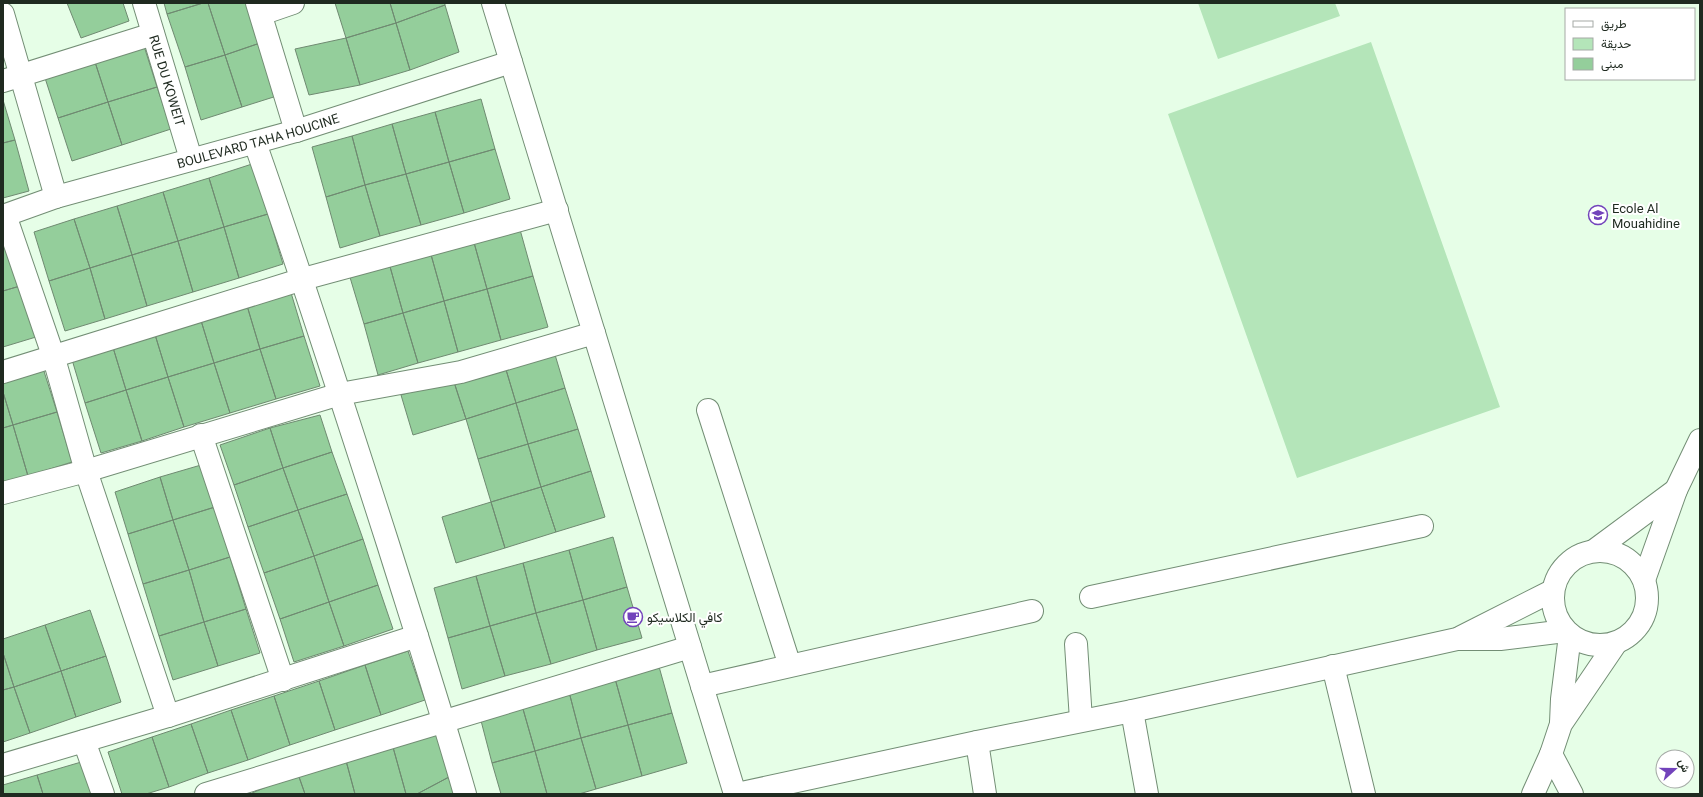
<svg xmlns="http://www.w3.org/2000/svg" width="1703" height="797" font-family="Roboto,Vazirmatn,sans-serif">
  <rect width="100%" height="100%" fill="#e6fee7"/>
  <path fill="#b4e5b9" d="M1198 3H1335L1340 16 1218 59Z
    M1371 42 1500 407 1297 478 1168 114Z"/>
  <path fill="#94ce9b" stroke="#6f8a71" d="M67 3H123L129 21 81 38Z
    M164 3H203L167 14Z
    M203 3H208L225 55 185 67 167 14Z
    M208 3H250L263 42 225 55Z
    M335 3H390L396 23 346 38Z
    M390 3H445V5L396 23Z
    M445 5 459 52 410 70 396 23Z
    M396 23 410 70 360 85 346 38Z
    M346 38 360 85 309 95 295 49Z
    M263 42 280 95 242 107 225 55Z
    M144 46 157 87 108 102 95 62Z
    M225 55 242 107 201 120 185 67Z
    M95 62 108 102 58 118 45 78Z
    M157 87 171 129 122 145 108 102Z
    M481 99 495 149 449 162 435 112Z
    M3 100 15 140 3 143Z
    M108 102 122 145 72 161 58 118Z
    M435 112 449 162 406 174 392 124Z
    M392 124 406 174 365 185 352 136Z
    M352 136 365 185 326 197 312 147Z
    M15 140 29 191 3 198V143Z
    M495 149 510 199 464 213 449 162Z
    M449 162 464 213 421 225 406 174Z
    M252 164 268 214 224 227 209 178Z
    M406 174 421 225 380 236 365 185Z
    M209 178 224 227 178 241 163 192Z
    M365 185 380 236 340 248 326 197Z
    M163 192 178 241 132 255 117 206Z
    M117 206 132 255 90 268 74 219Z
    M268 214 283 264 239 278 224 227Z
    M74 219 90 268 49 281 34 232Z
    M519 226 533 276 487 289 473 239Z
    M224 227 239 278 193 292 178 241Z
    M3 237 20 286 3 291Z
    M473 239 487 289 444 301 430 251Z
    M178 241 193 292 147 306 132 255Z
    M430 251 444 301 403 313 389 263Z
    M132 255 147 306 105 319 90 268Z
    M389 263 403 313 364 324 349 274Z
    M90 268 105 319 65 331 49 281Z
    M533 276 548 327 501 340 487 289Z
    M20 286 36 337 3 347V291Z
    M289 286 304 336 260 349 245 299Z
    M487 289 501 340 458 352 444 301Z
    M245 299 260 349 214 363 199 314Z
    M444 301 458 352 418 363 403 313Z
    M403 313 418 363 378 375 364 324Z
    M199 314 214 363 168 377 153 328Z
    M153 328 168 377 126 390 111 341Z
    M304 336 320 386 276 399 260 349Z
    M111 341 126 390 85 403 70 353Z
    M553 348 565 388 516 403 504 363Z
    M260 349 276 399 230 413 214 363Z
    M41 362 57 412 13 425 3 392V374Z
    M214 363 230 413 184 427 168 377Z
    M504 363 516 403 466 419 453 379Z
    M168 377 184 427 142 441 126 390Z
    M453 379 466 419 413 435 401 395Z
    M565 388 578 429 528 444 516 403Z
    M126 390 142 441 101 453 85 403Z
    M3 392 13 425 3 428Z
    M516 403 528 444 478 459 466 419Z
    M57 412 72 462 28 476 13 425Z
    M320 415 332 452 283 468 270 428Z
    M13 425 28 476 3 484V428Z
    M270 428 283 468 234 485 220 445Z
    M578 429 591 471 541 487 528 444Z
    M528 444 541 487 491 502 478 459Z
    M332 452 347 494 298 510 283 468Z
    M201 465 215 507 173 520 160 477Z
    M283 468 298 510 248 527 234 485Z
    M591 471 605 517 556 532 541 487Z
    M160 477 173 520 128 534 115 492Z
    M541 487 556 532 505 548 491 502Z
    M347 494 363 539 314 556 298 510Z
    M491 502 505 548 456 563 442 517Z
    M215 507 230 557 189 570 173 520Z
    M298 510 314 556 264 573 248 527Z
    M173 520 189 570 143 584 128 534Z
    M613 537 627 587 583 600 569 550Z
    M363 539 378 585 329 602 314 556Z
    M569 550 583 600 536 613 523 563Z
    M314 556 329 602 280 619 264 573Z
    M230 557 246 609 204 622 189 570Z
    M523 563 536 613 490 626 476 576Z
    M189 570 204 622 159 636 143 584Z
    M476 576 490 626 448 638 434 588Z
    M378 585 393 629 344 646 329 602Z
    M627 587 642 638 597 650 583 600Z
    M583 600 597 650 551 664 536 613Z
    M329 602 344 646 294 662 280 619Z
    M246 609 260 653 218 666 204 622Z
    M90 610 106 656 61 671 45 625Z
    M536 613 551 664 505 676 490 626Z
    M204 622 218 666 173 680 159 636Z
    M45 625 61 671 14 687 3 653V639Z
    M490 626 505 676 462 689 448 638Z
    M408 651 425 700 381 715 365 665Z
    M3 653 14 687 3 690Z
    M106 656 121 702 76 717 61 671Z
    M658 663 672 713 628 725 614 675Z
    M365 665 381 715 335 730 319 681Z
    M61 671 76 717 30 733 14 687Z
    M614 675 628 725 581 738 568 688Z
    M319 681 335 730 290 745 274 696Z
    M14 687 30 733 3 742V690Z
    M568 688 581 738 535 751 521 702Z
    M274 696 290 745 248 760 231 710Z
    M521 702 535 751 492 763 479 713Z
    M231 710 248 760 208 773 191 724Z
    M672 713 687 763 642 776 628 725Z
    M191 724 208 773 169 787 152 737Z
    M628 725 642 776 596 789 581 738Z
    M435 727 449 777 417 794H406L391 740Z
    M152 737 169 787 146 794H122L108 752Z
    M581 738 596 789 579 794H547L535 751Z
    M391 740 406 794H355L345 757Z
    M535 751 547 794H501L492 763Z
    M345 757 355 794H305L298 774Z
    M88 760 98 794H43L37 775Z
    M298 774 305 794H252V793Z
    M37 775 43 794H3V785Z
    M449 777 454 794H417Z"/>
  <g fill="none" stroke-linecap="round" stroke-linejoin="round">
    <g stroke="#738e75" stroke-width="24">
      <path id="pedestrian" d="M708 410 790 666
        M1091 597 1422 526
        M1076 644 1081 720
        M702 686 1032 611"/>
    </g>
    <g stroke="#738e75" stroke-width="24">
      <g id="minor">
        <path id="s1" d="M144 3 191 159"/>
        <path d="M257 3 296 131"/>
        <path d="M493 3 735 794"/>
        <path d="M3 14 56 197"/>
        <path d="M261 14 293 3"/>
        <path d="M3 81 153 34"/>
        <path d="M255 143C302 276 345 410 388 544 414 627 441 710 465 794"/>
        <path d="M5 215 53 355 86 471 168 716"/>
        <path id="s2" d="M3 216 56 197 296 131 511 62"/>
        <path d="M3 372 303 279 557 210"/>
        <path d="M201 435 283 680"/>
        <path d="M3 493 86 471 340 394 461 372 594 333"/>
        <path d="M1595 550 1676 490"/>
        <circle cx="1600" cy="598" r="47"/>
        <path d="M1644 580 1676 490 1700 440"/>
        <path d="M1461 637 1552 591"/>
        <path d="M1333 666 1364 794"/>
        <path d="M1132 711 1147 794"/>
        <path d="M1561 723 1562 699 1570 635"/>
        <path d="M84 741 103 794"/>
        <path d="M977 742 985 794"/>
        <path d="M1551 754 1572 794"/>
        <path d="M3 765 168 716 417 636"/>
        <path d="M206 794C367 744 529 696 690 647"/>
        <path d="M737 794 977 742 1132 711 1457 639H1500L1565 631"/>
        <path d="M1533 794 1551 754 1561 724 1616 643"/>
      </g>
    </g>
    <use href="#pedestrian" stroke="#fff" stroke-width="22"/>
    <use href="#minor" stroke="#fff" stroke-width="22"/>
  </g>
  <defs>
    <g id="school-ring" transform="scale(1)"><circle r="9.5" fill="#fff" stroke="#7243bb" stroke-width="1.5"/><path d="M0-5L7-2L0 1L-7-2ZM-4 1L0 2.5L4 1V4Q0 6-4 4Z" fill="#7243bb"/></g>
    <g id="cafe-ring" transform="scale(1)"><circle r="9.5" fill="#fff" stroke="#7243bb" stroke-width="1.5"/><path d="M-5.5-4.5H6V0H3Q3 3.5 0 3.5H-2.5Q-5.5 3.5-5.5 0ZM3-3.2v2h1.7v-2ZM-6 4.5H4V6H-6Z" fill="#7243bb"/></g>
  </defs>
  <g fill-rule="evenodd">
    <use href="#school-ring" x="1598" y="215"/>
    <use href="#cafe-ring" x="633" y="617"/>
  </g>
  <g text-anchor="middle" stroke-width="4" stroke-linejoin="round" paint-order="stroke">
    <g font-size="13" fill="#1f2a20" stroke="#fff">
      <text dy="5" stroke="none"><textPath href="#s1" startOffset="81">RUE DU KOWEIT</textPath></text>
      <text dy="5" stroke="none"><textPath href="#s2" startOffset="266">BOULEVARD TAHA HOUCINE</textPath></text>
    </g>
    <g font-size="13" fill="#1f2a20" stroke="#fff" text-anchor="start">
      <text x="1612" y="213">Ecole Al<tspan x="1612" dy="15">Mouahidine</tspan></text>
      <text x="647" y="622">كافي الكلاسيكو</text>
    </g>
  </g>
  <rect width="1703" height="797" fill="none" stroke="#1f2a20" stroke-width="8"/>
  <rect x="1565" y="8" width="130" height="72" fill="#ffffff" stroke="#a5aaa6"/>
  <rect x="1573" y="21" width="20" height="6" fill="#ffffff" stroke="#a5aaa6"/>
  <text x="1601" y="28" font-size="12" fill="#1f2a20">طريق</text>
  <rect x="1573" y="38" width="20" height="12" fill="#b4e5b9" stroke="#a5aaa6"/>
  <text x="1601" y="48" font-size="12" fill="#1f2a20">حديقة</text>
  <rect x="1573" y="58" width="20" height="12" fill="#94ce9b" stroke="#a5aaa6"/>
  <text x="1601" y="68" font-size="12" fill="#1f2a20">مبنى</text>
  <g transform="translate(1675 769) rotate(69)"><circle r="19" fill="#ffffff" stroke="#a5aaa6"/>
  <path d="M0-3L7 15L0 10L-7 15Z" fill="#7243bb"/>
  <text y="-6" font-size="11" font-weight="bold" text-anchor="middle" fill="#1f2a20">ش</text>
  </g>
</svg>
